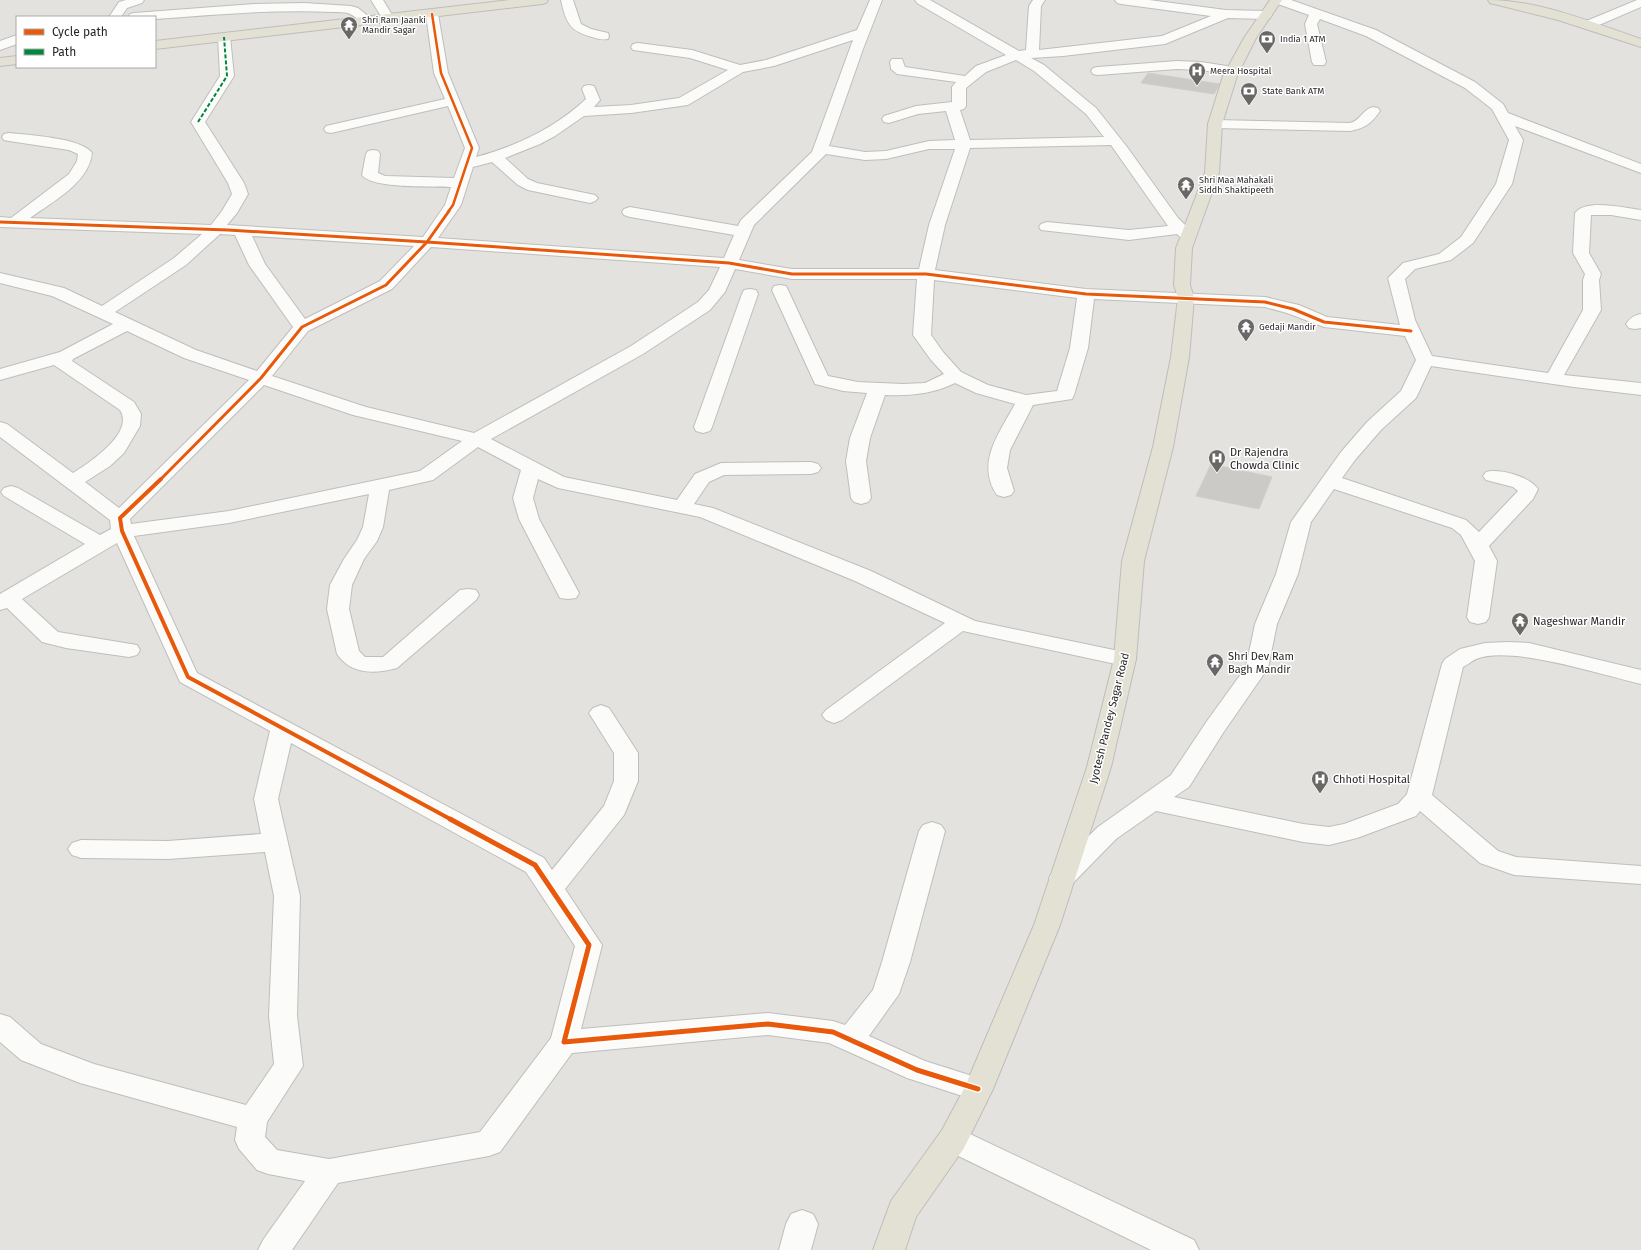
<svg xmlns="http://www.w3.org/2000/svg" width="1641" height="1250" font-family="'Fira Sans',sans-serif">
  <rect width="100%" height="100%" fill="#e4e2de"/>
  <path fill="#cccac7" stroke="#cfceca" d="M1148 73 1220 84 1214 94 1141 83Z
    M1211 464 1272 477 1259 509 1196 496Z"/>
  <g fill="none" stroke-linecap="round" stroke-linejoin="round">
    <g stroke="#bebebe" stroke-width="2">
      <path id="minor" d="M126 0H144L142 3 127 8 121 17H109L119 2Z
        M371 0H383L394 18 392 21H384Z
        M561 0H573L581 24 591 29 608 33 609 36 608 39C602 40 598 39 592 37 569 31 566 22 561 0Z
        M870 0H882L863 49 829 146 865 152 886 151 929 141 955 140 946 111 918 114 889 123 884 122 882 119 884 116 916 106 952 102V87L956 82 897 74 891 69 890 62 892 59H902L905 67 965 76 976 66 1006 55 917 3 915 0H930L1019 51 1026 50 1029 6 1033 0H1045L1041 6 1039 50 1162 36 1211 16 1121 4 1117 3 1115 0H1149L1226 10 1266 11 1270 12 1272 15 1270 18 1266 19 1228 18 1165 44 1063 56 1031 58 1044 65 1096 108 1127 147 1178 218 1196 236 1194 239C1186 241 1183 240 1177 234L1129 240 1041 230 1039 227 1041 224 1047 222 1129 230 1168 226 1111 145 970 148 945 225 935 270 1086 289 1265 297 1299 305 1327 317 1400 325 1388 278 1403 263 1439 254 1461 237 1496 184 1509 140 1492 109 1465 88 1366 36 1320 19 1317 24 1326 62 1324 65H1314L1312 62 1305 24 1309 15 1275 3 1273 0H1291L1376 30 1475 82 1503 104 1508 113 1641 164V173L1515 126 1523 140 1512 184 1473 243 1451 260 1415 269 1405 279 1415 320 1432 356 1548 373 1583 310V280L1585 274 1573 253 1575 213C1586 198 1625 208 1641 210V220L1611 215H1591L1589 253 1601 274 1599 280 1601 310 1564 375 1641 383V395L1574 387 1431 366 1416 398 1381 430 1355 460 1342 478 1466 520 1479 532 1518 491 1513 487 1486 480 1483 476 1486 472C1500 468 1530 477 1538 489L1533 499 1489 546 1497 561 1489 617 1486 622 1478 624 1470 622 1467 617 1475 561 1461 535 1452 528 1334 489 1311 522 1298 574 1277 624 1268 668 1223 733 1189 787 1174 797 1303 824 1329 827 1344 824 1398 804 1407 794 1442 664 1445 659 1460 649 1485 643 1508 642 1529 643 1641 670V684C1602 675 1512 645 1476 659 1472 661 1467 665 1463 667L1432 795 1498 851 1516 857 1641 866V884L1514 875 1480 863 1420 811 1416 816 1357 838 1329 845 1303 842 1156 811 1116 839 1071 885 1062 887 1053 885 1049 878 1053 871 1098 827 1171 775 1207 721 1246 667 1255 624 1276 574 1291 522 1341 452 1367 422 1401 391 1416 360 1405 336 1324 327 1287 313 1265 307 1094 299 1088 348 1074 395 1072 399 1033 405 1010 450 1007 468 1014 491 1011 495 1004 497 997 495C975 463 1000 432 1015 404L976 393 955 383C932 394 910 396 885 395L870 438 866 461 871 498 868 502 861 504 854 502 851 498 846 461 850 438 867 393 843 391 815 384 772 290 774 286 780 285 786 286 788 290 828 376 858 382 903 384 925 383 944 374 931 360 913 335 917 279H792L735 269 725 292 710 310 643 354 491 439 564 477 677 500 695 474 721 463 811 462 818 464 821 468 818 472 811 474 724 475 709 482 694 504 713 508 871 571 975 621 1133 654 1136 659 1133 664 1125 666 963 631 842 720 834 723 826 720 822 715 826 710 945 623 855 581 700 517 558 488 538 479 533 498 539 519 579 593 576 598 568 599 560 598 519 519 513 498 521 470 478 447 433 480 389 490 383 527 377 541 364 559 352 585 349 609 359 651 365 657H383L460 590 468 589 476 590 479 595 476 600 397 668C375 674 351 675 337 654L327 609 330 585 344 559 357 540 363 527 369 494 229 523 134 536 197 673 544 858 552 870 604 806 614 781V753L589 713 593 708 601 705 609 708 638 753V781L624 815 565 889 602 945 581 1029 768 1013 833 1021 845 1025 873 990 882 962 919 831 923 825 932 822 941 825 945 831 910 962 899 994 869 1036 925 1061 988 1081 993 1089 988 1097 978 1101 907 1078 829 1043 768 1035 572 1053 500 1152 489 1156 338 1183 292 1250H258L263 1240 305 1181 268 1174 257 1170 239 1149 235 1140 237 1127 80 1083 21 1060 0 1042V1014L10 1017 41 1044 94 1064 246 1105 274 1064 269 1016 274 896 265 852 168 859 81 858 72 855 68 849 72 843 81 840 168 841 261 834 254 799 270 731 180 682 117 543 22 599 58 632 137 645 140 650 137 655 129 657 66 648 42 642 7 608 0 610V594L85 544 4 496 1 492 4 488 11 486 18 488 100 535 111 529 110 520 0 437V422L7 424 73 473C89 463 135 433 120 410L54 365 0 380V369L60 352 113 324 52 296 0 283V273L64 288 102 306 174 258 202 234 0 227V217L11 218 69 174 77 161 78 154 69 150 9 141 4 140 2 137 4 134 9 133C28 135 82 138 92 153 89 183 52 202 30 218L211 225 222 211 232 194 228 183 191 122 220 76 218 37 219 34H229L230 37 234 76 205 122 244 183 248 194 237 213 227 225 423 237 445 205 451 187C434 186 372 189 362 175L366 154 368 151 373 150 378 151 380 154 378 173 385 176 454 178 465 148 448 106 331 133 326 132 324 129 326 126 445 99 434 73 426 14 428 11H436L438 14 448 73 479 148 476 157C517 146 555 128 586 99L582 89 584 86 589 85 594 86 600 100 594 107 631 105 679 98 728 70 690 58 633 50 631 47 633 44 638 43 692 50 740 65 766 60 857 30ZM853 40 812 152 741 220 738 226 630 207 624 209 622 212 624 215 630 217 734 235 724 258 438 238 461 205 473 167 492 162 518 185 528 190 590 203 595 201 598 198 595 195 537 183 528 179 505 158 540 144 555 136 584 116 631 113 688 105 743 72 774 66ZM1016 60 1034 71 1086 114 1104 137 970 140 960 110 964 109 966 106V88L986 72ZM929 149H955L929 225 919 269H792L739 260 754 225 826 154 865 160 886 159ZM220 234 235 235 249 265 293 327 257 371 196 350 115 312 186 265ZM252 236 414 246 380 281 305 319 265 264ZM431 247 720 267 709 290 698 302 631 346 474 433 366 407 272 376 308 331 392 289ZM934 280 1077 298 1070 348 1057 391 1026 395 988 385 961 372 943 352 931 335ZM127 331 184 358 249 380 119 508 85 482 110 466 124 453 140 426 141 414 134 402 72 361 73 359ZM264 385 353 415 462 441 420 471 229 511 131 524 130 519ZM291 743 526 872 575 946 551 1038 480 1132 329 1159 277 1150 265 1137 267 1122 303 1066 297 1016 300 896 278 799Z
        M1637 0H1641V7L1592 28H1584L1582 25 1584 22Z
        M304 3 351 6 358 8 374 21 372 24C362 26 358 17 348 13 344 12 338 12 333 12 273 9 214 15 155 19V17H128L130 14 134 13 254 4Z
        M17 35V44L0 50V41Z
        M1177 61 1201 62 1233 67 1238 68 1240 71 1238 74 1233 75 1201 70 1177 69 1098 75 1093 74 1091 71 1093 68 1098 67Z
        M1373 107 1378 108 1380 111C1371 124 1365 128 1350 131L1215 128 1210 127 1208 124 1210 121 1215 120 1350 123C1360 121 1363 109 1373 107Z
        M750 289 756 290 758 294 712 427 710 431 703 433 696 431 694 427 742 294 744 290Z
        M1641 314V328L1635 329 1629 328 1626 324C1630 318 1634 315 1641 314Z
        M953 1126 1194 1240 1199 1250H1151L942 1148 938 1139 942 1130Z
        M802 1210 813 1214 818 1224 811 1250H779L786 1224 791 1214Z"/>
    </g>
    <g stroke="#bebdbc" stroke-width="2">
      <path id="major" d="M510 0H548L546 3 542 4 155 49V41Z
        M1270 0H1282L1256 38 1237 76 1222 124 1219 173 1192 248 1190 285 1194 298 1189 357 1173 447 1144 561 1136 659 1111 767 1060 925 993 1089 964 1148 916 1217 905 1250H873L891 1201 942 1130 964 1089 1034 925 1087 767 1114 659 1122 561 1153 447 1171 357 1178 298 1174 285 1176 248 1205 173 1208 124 1223 76 1244 38Z
        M1488 0C1539 0 1593 23 1641 39V47L1558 20 1490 3Z
        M17 56V64L0 66V58Z"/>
    </g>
    <use href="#minor" fill="#fbfbfa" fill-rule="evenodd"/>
    <use href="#major" fill="#e3e1d4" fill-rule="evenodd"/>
    <path stroke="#00873e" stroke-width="2" stroke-dasharray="4 2" stroke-linecap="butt" d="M198 122 227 76 224 37"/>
    <g stroke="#fff" stroke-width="4">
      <path id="cycleway-far3" d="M432 14 441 73 472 148 453 205 448 212"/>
    </g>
    <g stroke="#fff" stroke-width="5">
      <path id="cycleway-far2" d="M0 222 228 230 427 242 729 263 792 274H926L1086 294 1265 302 1293 309 1324 322 1411 331
        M160 480 261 378 302 327 386 285 427 242 449 211"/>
    </g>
    <g stroke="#fff" stroke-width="6">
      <path id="cycleway-far1" d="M161 479 120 518 122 531 188 677 452 820"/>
    </g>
    <g stroke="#fff" stroke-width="8">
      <path id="cycleway" d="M450 819 535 865 589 945 564 1042 768 1024 833 1032 917 1070 978 1089"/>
    </g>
    <use href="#cycleway-far3" stroke="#e8590c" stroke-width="2.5"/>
    <use href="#cycleway-far2" stroke="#e8590c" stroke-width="3"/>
    <use href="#cycleway-far1" stroke="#e8590c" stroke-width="4"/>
    <use href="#cycleway" stroke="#e8590c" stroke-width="5"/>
  </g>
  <defs>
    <g id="temple-pin" transform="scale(0.9)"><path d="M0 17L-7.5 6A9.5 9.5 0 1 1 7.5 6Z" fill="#696867" stroke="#fff"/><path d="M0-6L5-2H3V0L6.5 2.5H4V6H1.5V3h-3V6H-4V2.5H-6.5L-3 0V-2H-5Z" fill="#fff"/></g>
    <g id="bank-pin" transform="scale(0.9)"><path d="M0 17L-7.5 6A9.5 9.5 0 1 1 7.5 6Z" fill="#696867" stroke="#fff"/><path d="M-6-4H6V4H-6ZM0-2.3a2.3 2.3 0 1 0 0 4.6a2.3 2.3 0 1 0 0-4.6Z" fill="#fff"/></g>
    <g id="hospital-pin" transform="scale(0.9)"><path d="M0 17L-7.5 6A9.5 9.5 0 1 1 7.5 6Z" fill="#696867" stroke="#fff"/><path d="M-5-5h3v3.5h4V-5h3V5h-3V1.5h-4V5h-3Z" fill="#fff"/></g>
  </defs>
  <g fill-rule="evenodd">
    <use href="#temple-pin" x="349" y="25"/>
    <use href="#bank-pin" x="1267" y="39"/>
    <use href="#hospital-pin" x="1197" y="71"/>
    <use href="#bank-pin" x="1249" y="91"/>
    <use href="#temple-pin" x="1186" y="185"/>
    <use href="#temple-pin" x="1246" y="327"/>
    <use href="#hospital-pin" x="1217" y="458"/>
    <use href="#temple-pin" x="1520" y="621"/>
    <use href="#temple-pin" x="1215" y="662"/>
    <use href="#hospital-pin" x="1320" y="779"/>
  </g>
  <g text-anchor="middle" stroke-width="3" stroke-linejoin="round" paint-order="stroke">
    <g font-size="9" fill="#272727" stroke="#fff" text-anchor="start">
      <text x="362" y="23">Shri Ram Jaanki<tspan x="362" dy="10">Mandir Sagar</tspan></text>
      <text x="1280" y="42">India 1 ATM</text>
      <text x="1210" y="74">Meera Hospital</text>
      <text x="1262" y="94">State Bank ATM</text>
      <text x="1199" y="183">Shri Maa Mahakali<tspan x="1199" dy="10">Siddh Shaktipeeth</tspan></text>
      <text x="1259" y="330">Gedaji Mandir</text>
    </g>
    <g font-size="11" fill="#272727" stroke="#fff" text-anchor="start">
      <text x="1230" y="456">Dr Rajendra<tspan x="1230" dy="13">Chowda Clinic</tspan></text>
      <text x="1533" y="625">Nageshwar Mandir</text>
      <text x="1228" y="660">Shri Dev Ram<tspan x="1228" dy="13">Bagh Mandir</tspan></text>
      <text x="1333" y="783">Chhoti Hospital</text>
    </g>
    <g font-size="11" fill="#272727" stroke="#fff">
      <text transform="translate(1109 718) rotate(-76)" y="4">Jyotesh Pandey Sagar Road</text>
    </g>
  </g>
  <rect x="16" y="16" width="140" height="52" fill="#ffffff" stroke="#a9a9a9"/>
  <rect x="24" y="29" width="20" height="6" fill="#e8590c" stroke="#a9a9a9"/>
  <text x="52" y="36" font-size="12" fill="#272727">Cycle path</text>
  <rect x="24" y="49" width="20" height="6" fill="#00873e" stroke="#a9a9a9"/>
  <text x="52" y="56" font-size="12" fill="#272727">Path</text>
</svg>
